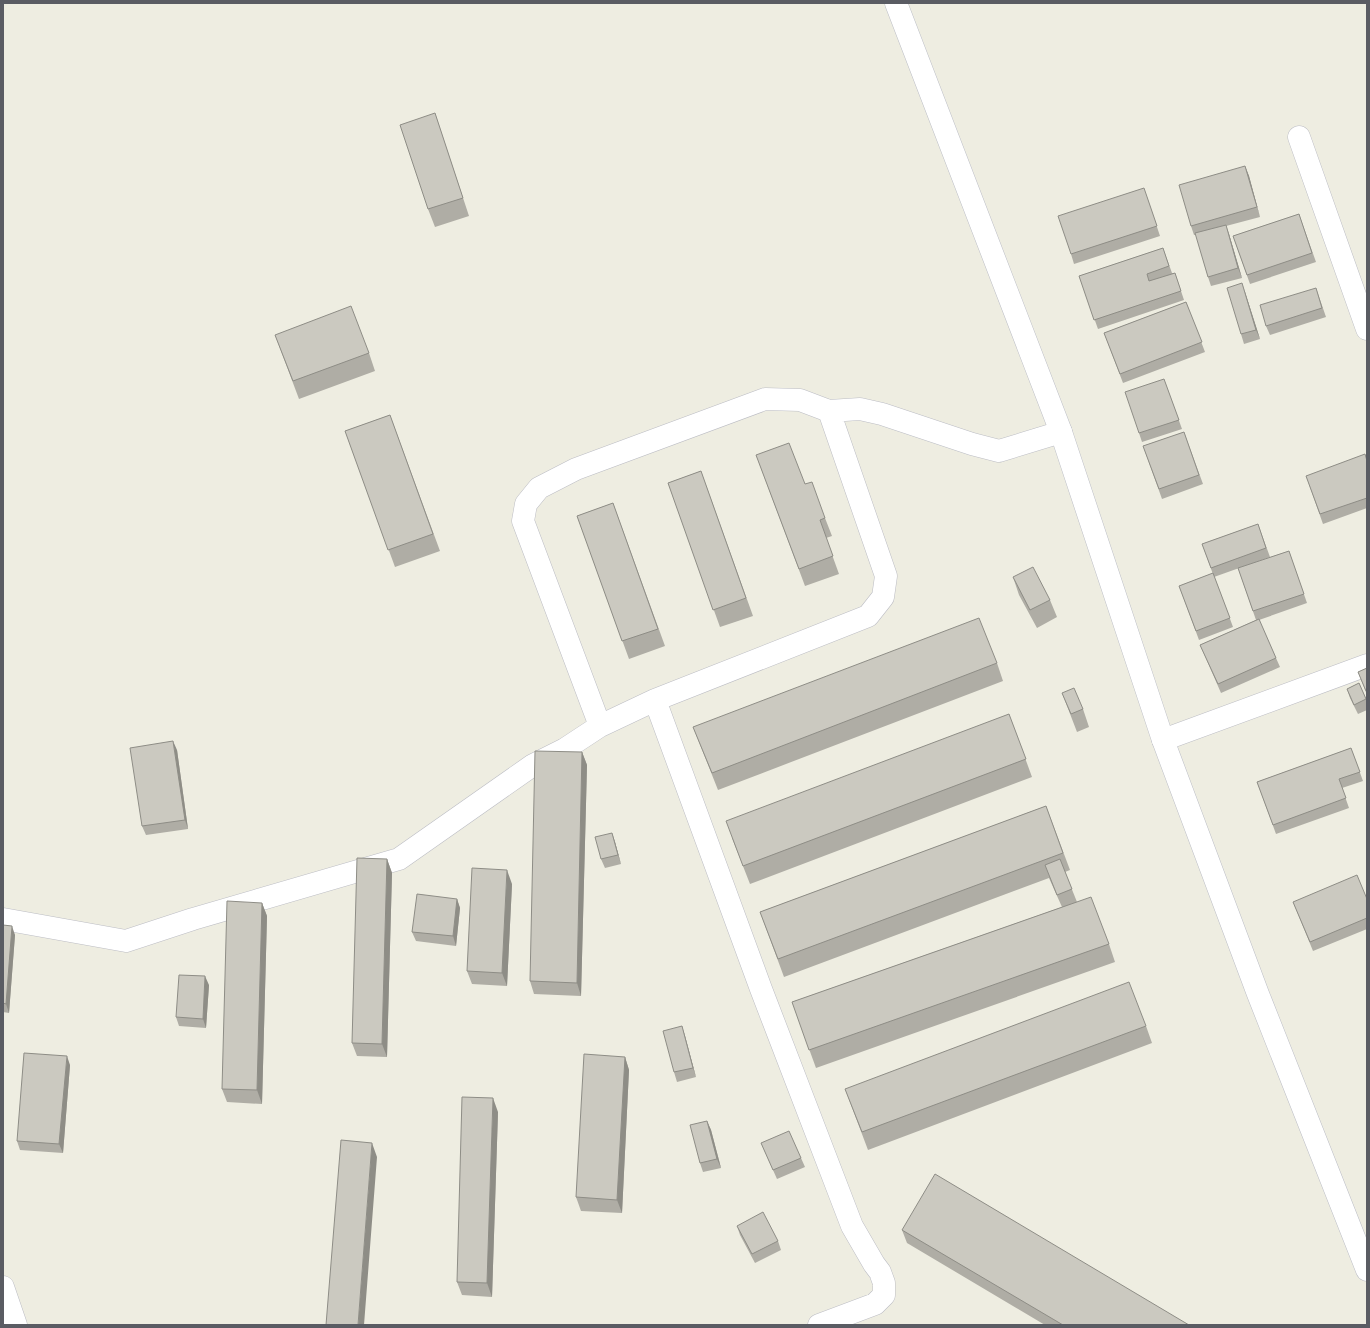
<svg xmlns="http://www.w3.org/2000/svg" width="1370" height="1328" font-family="'Fira Sans Condensed',sans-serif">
  <rect width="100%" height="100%" fill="#eeede1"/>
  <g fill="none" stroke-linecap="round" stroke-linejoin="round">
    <g stroke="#bcbdc4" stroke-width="23">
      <path id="street" d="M1299 137 1367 329
        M655 700 761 989 852 1226 874 1264 880 1272 884 1283V1295L875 1304 819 1325
        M600 726 523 521 526 504 539 488 576 469 765 399 800 400 829 411 860 409 882 414 972 444 999 451 1061 432
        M1163 740 1367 665
        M3 919 126 941 193 919 399 859 533 765 565 749 600 726 655 700 868 616 883 597 886 576 829 411
        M3 1287 16 1325"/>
    </g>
    <g stroke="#bcbec6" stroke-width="23">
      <path id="secondary" d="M896 3 1061 432 1163 740 1258 994 1367 1270"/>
    </g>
    <use href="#street" stroke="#fff" stroke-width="22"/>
    <use href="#secondary" stroke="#fff" stroke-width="22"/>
  </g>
  <path fill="#afada5" d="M435 113 469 216 435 227 428 209Z
    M1245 166 1249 176 1260 217 1226 226 1229 234 1242 278 1211 286 1208 277 1196 235H1194L1191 226Z
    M1147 197 1160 236 1074 264 1071 254Z
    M1299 214 1316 262 1250 284 1233 236Z
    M1163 248 1172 273H1175L1184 300 1098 329 1079 276Z
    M1316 288 1326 317 1270 335 1266 326Z
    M1245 292 1260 339 1244 344 1241 334Z
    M1186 302 1205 352 1123 383 1104 333Z
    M275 335 369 353 375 371 299 399Z
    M1164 379 1182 429 1142 442 1139 433Z
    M390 415 440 551 395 567 345 431Z
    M1184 432 1203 484 1162 499 1143 446Z
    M756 455 805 484 825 518 832 536 826 538 839 574 805 586Z
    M1367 461V508L1323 524 1306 476Z
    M701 471 753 616 720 627 668 483Z
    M613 503 665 646 629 659 577 516Z
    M1258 524 1270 557 1214 577 1202 544Z
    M1289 551 1307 603 1259 620 1276 658 1280 667 1221 693 1204 654 1200 645 1256 620 1238 568Z
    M1213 573 1233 627 1199 640 1179 586Z
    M1013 577 1050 600 1057 617 1037 628 1019 595Z
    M997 663 1003 681 718 790 693 727Z
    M1367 668V695L1358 672Z
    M1359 683 1367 701V710L1358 714 1350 698 1347 689Z
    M1062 693 1083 709 1089 727 1077 732Z
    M1009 714 1032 777 750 884 732 838Z
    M1351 748 1363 781 1342 788 1349 808 1276 834 1257 782Z
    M177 750 188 829 146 835 142 826Z
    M582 752 587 765 581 996 534 994 530 981Z
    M1046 806 1070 870 1065 872 1077 902 1109 944 1115 962 816 1068 792 1002 1062 907 1049 878 784 977 760 912Z
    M612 833 615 842 621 864 605 868 601 859Z
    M387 859 392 873 387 1057 357 1056 352 1043Z
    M512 884 507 986 472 984 467 971Z
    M457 899 460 908 456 946 416 941 412 932Z
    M1367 899V929L1313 951 1293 902Z
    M262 903 267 916 262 1104 227 1102 222 1089Z
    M3 925 15 935 9 1013 3 1012Z
    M209 985 206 1028 179 1026 176 1017Z
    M682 1026 685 1036 696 1077 677 1082 674 1072Z
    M1146 1026 1152 1043 868 1150 845 1089Z
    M625 1057 629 1070 622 1213 581 1211 576 1197Z
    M70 1065 63 1153 20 1150 17 1141Z
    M498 1112 492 1297 462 1295 457 1282Z
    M707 1121 711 1130 721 1168 703 1172 700 1163Z
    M761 1143 801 1158 805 1167 777 1179Z
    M737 1226 778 1241 781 1250 755 1263 740 1235Z
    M902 1230 1189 1325H1045L907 1243Z"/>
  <path fill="#8e8d86" d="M1245 166 1249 176 1260 217 1257 207Z
    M1226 225 1229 234 1242 278 1238 268Z
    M1242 283 1245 292 1260 339 1256 330Z
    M173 741 177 750 188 829 185 820Z
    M582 752 587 765 581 996 577 983Z
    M612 833 615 842 621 864 618 855Z
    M387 859 392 873 387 1057 382 1044Z
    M507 870 512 884 507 986 502 973Z
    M457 899 460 908 456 946 453 936Z
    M262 903 267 916 262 1104 257 1090Z
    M12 926 15 935 9 1013 6 1004Z
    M205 976 209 985 206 1028 203 1019Z
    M682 1026 685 1036 696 1077 693 1068Z
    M67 1056 70 1065 63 1153 59 1144Z
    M625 1057 629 1070 622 1213 617 1200Z
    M493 1098 498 1112 492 1297 487 1283Z
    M707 1121 711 1130 721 1168 717 1159Z
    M372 1143 377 1157 364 1325H358Z"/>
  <path fill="#cbc9c0" stroke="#8e8d86" d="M435 113 463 198 428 209 400 125Z
    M1245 166 1257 207 1191 226 1179 185Z
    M1144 188 1157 226 1071 254 1058 216Z
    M1299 214 1312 253 1247 275 1233 236Z
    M1226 225 1238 268 1208 277 1195 233Z
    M1163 248 1169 266 1147 274 1149 281 1175 273 1181 291 1094 320 1079 276Z
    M1242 283 1256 330 1241 334 1227 288Z
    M1316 288 1322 308 1266 326 1260 305Z
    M1186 302 1202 342 1120 374 1104 333Z
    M351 306 369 353 293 381 275 335Z
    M1164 379 1179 420 1139 433 1125 392Z
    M390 415 433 534 388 550 345 431Z
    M1184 432 1199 475 1159 489 1143 446Z
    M789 443 805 484 812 482 825 518 820 520 833 556 799 569 756 455Z
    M1365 454 1367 461V498L1320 514 1306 476Z
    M701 471 746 598 713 610 668 483Z
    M613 503 658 629 622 641 577 516Z
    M1258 524 1266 548 1211 568 1202 544Z
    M1289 551 1304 594 1253 611 1238 568Z
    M1033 567 1050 600 1030 610 1013 577Z
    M1213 573 1230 618 1196 631 1179 586Z
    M979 618 997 663 712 773 693 727Z
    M1259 619 1276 658 1218 684 1200 645Z
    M1367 668V691H1366L1358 672Z
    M1359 683 1366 699 1354 705 1347 689Z
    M1074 688 1083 709 1071 714 1062 693Z
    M1009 714 1026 759 743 866 726 821Z
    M173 741 185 820 142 826 130 748Z
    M1351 748 1360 772 1339 779 1346 798 1273 825 1257 782Z
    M535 751 582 752 577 983 530 981Z
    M1046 806 1063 853 778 959 760 912Z
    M612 833 618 855 601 859 595 837Z
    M357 858 387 859 382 1044 352 1043Z
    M1060 859 1072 889 1057 895 1045 865Z
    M472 868 507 870 502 973 467 971Z
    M1357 875 1367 899V918L1310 942 1293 902Z
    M417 894 457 899 453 936 412 932Z
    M1091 897 1109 944 809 1050 792 1002Z
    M227 901 262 903 257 1090 222 1089Z
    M3 925 12 926 6 1004 3 1003Z
    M179 975 205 976 203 1019 176 1017Z
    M1129 982 1146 1026 862 1132 845 1089Z
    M682 1026 693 1068 674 1072 663 1031Z
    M24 1053 67 1056 59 1144 17 1141Z
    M584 1054 625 1057 617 1200 576 1197Z
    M462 1097 493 1098 487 1283 457 1282Z
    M707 1121 717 1159 700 1163 690 1125Z
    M789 1131 801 1158 773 1170 761 1143Z
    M341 1140 372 1143 358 1325H326Z
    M935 1174 1189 1325H1063L902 1230Z
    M763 1212 778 1241 752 1254 737 1226Z"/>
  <rect width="1370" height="1328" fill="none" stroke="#5a5c63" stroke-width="8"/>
</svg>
